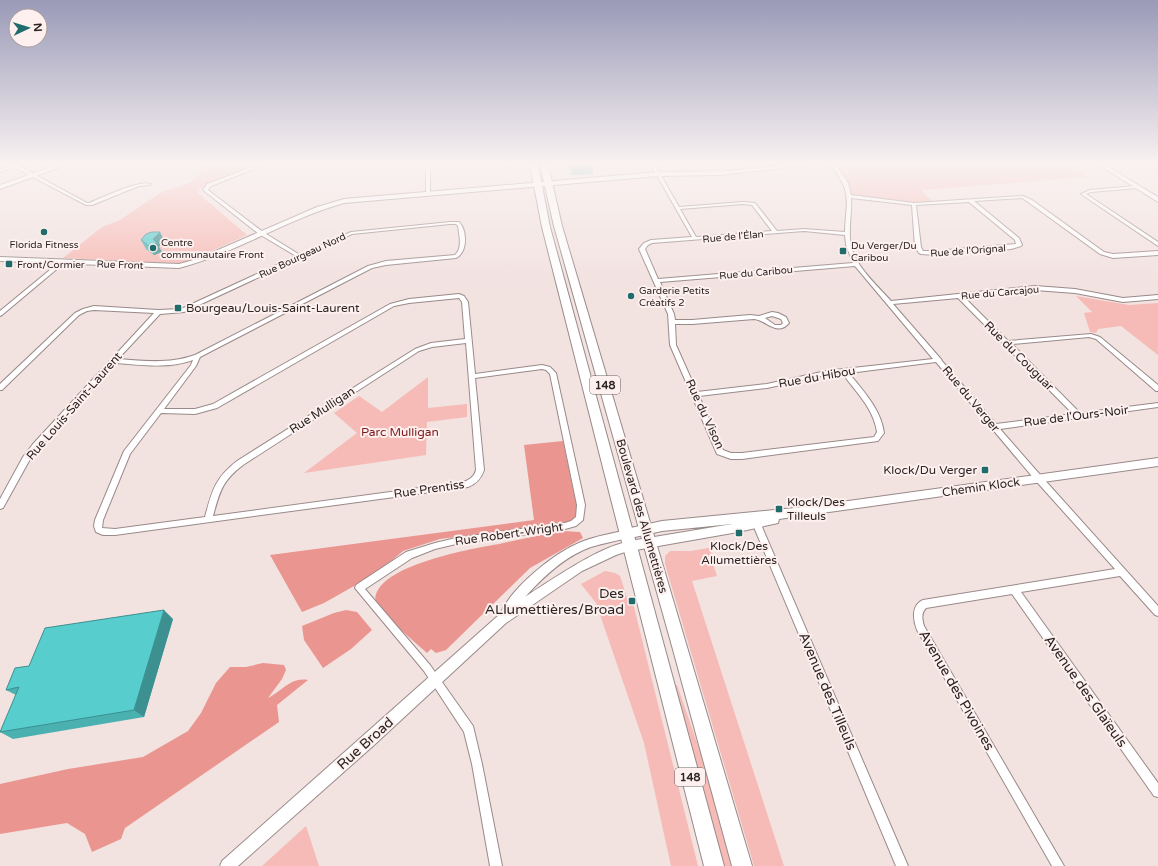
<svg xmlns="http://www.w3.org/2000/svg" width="1158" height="866" font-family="'Varela Round',sans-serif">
  <rect width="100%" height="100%" fill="#f2e2e0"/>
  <path fill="#f6bbb6" d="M209 165 257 167 207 185 200 189 198 193 247 235 187 262 181 264 63 258 102 227 120 220 160 193 191 182Z
    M833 165H1071L1088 177 921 190 934 203 922 204 849 196V193Z
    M1076 296 1129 305 1158 303V355L1121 326 1098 329 1096 333 1090 332 1084 313 1092 312Z
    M428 377V408L467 404V417L427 422 426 455 304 473 357 433 334 413 359 396 382 412Z
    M714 547 710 555 717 576 692 581 784 866H754L665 564V556L670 551H691Z
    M605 571 615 573 620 576 629 604 633 603 698 866H671L644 743 596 603 581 584Z
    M677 685 710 780 734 866H721L672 686Z
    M306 826 319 866H262Z"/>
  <path fill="#eb9590" d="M563 441 577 508V514L571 522 440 539 403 551 377 573 324 603 302 612 270 555 534 520 524 445Z
    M563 531 580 532 583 538 530 568 446 650 436 653 431 649 427 653 378 610C356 568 475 548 499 544 521 539 542 535 563 531Z
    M346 610 357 612 372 630 351 649 323 668 304 640 302 626 334 613Z
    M263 663 284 665 286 670 282 679 268 698C283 691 290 677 308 680L277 705 279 722 125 828 121 839 92 852 85 834 67 823 0 834V784L68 769 143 757 188 731 201 713 216 683 230 667H246Z"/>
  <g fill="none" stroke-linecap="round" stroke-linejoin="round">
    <g stroke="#998a89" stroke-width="2">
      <path id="minor" d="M11 165H17L87 203H89C102 198 140 179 151 184L149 185 139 186 92 205H86L14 167 0 172V170Z
        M257 165H264L211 186 208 190 263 232 300 255 351 232 450 222H459C467 230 468 252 456 258L386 265 372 268 200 357 196 366 164 409H195L213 404 390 304 409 299 459 294 464 296 468 302 475 374 542 365 550 367 556 373 585 505 583 520 576 526 565 529 456 544 435 549 412 558 365 589 430 665 473 726 482 764 502 866H490L472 764 464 732 424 671 355 588 356 585 406 552 435 543 456 538 565 523 571 521 576 517 577 505 550 374 546 370 542 369 475 378 484 470C481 479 476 484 468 487L115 535H103L96 532 94 526 95 520 124 451 191 365 193 360C168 369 141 365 115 363L39 448 29 461 3 508 0 509V499L23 457 33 444 154 313 94 310 87 311 79 315 2 390H0V384L75 313 83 309 94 306 158 310 181 309 296 256 259 234 203 190 207 184ZM450 224H456L458 226C459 235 463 248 455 255L386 261 368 266 195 355C170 364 145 361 118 359L160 314 184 312 352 234ZM459 298 462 302 465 339 431 343 415 349 237 461C215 478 212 491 205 517L115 529 102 528 103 520 130 454 161 413 195 414 217 408 394 306 409 303ZM466 343 476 470C474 477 470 479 464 482L213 516C220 491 222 481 243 465L419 351 432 347Z
        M426 165H430V194L428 195 426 194Z
        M651 165H655L679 207 743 202 755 203 777 231 804 229 845 232C846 200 853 194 831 165H836L848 183 851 195 914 203 1023 196 1032 200 1104 252 1113 254 1158 251V255L1113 258 1100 254 1028 202 1022 198 974 201 1019 238 1022 245 1021 246 1011 249 935 255 921 254 919 253 915 247 912 205 851 198C852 211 849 224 850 238 851 263 875 283 891 301L1035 286 1075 289 1123 298 1158 295V299L1123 302 1075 293 1035 290 964 297 1008 341 1091 334 1100 337 1158 385V391H1156L1096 339 1089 337 1012 344 1080 413 1158 403V407L1000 429 1042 477 1158 606V616L1155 615 1120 576 1021 592 1158 783V797L1154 796 1012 594 926 608C921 613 922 619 924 626L1064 866H1052L917 630C913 620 911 605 923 600L1115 569 1036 481 936 362 849 373C863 391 881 409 884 433L878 441 742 459H731L717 454 670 345 668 314 639 249 644 243 651 240 692 237ZM969 202 1015 240 1016 244 935 251H923L921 247 916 205ZM743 204 752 205 772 231 696 237 680 209ZM804 231 845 235 846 245 853 263 658 279 645 249 648 245 652 243ZM855 266 933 359 826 371 767 384 697 392 676 345 675 324H692L754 319C766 320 777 337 789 323L786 317 778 313 772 312 759 316 750 315 692 320H675L674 314 660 282ZM958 298 1073 414 996 424 942 361 941 359 940 358 893 304ZM772 316 781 319 783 323 781 325H775L765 318ZM842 373C856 392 874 409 877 432L874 437 742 453H731L723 450 699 396 767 388 826 375Z
        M1136 186 1138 187V188L1091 192 1086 194 1158 242V246L1081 194 1090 190Z
        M62 260 65 262 64 263 2 315 0 316V311Z
        M755 517 758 518 759 520 908 866H896L751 520 752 518Z"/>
    </g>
    <g stroke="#998a89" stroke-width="2">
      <path id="tertiary" d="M786 165H810L720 175 658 176 344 203C287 219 236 253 179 268L0 261V257L179 264 197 259 317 207 344 199 658 172 727 171Z
        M1099 165H1105L1158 197V202Z
        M626 530 630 531 631 534 630 537C617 541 604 543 591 547 565 556 543 577 525 597 544 585 614 536 634 543L635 546 634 549 616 555 582 571 506 623 373 746 238 866H220L222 861 500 614C512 587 554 553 581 542 596 536 611 534 626 530Z"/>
    </g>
    <g stroke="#998a89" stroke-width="2">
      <path id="secondary" d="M56 165H66L0 189V185Z
        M1158 458V466L779 519 778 523 738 532 630 551 626 550 624 546 626 542 630 541 732 524 662 531 626 539 622 537 620 534 622 531 626 529 662 521 805 507Z"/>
    </g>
    <g stroke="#998a89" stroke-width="2">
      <path id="trunk" d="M530 165H538L550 227 724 866H704L542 227Z
        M540 165H548L562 226 752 866H732L672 646 554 226Z"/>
    </g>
    <use href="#minor" fill="#fff" fill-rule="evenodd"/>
    <use href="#tertiary" fill="#fff" fill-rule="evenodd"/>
    <use href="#secondary" fill="#fff" fill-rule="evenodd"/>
    <use href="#trunk" fill="#fff" fill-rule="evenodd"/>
  </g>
  <path fill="#4bb0b0" d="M568 165H592L593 167V174L572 175Z
    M160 232 164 241 159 247 162 252 154 255 146 249 141 240Z
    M173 619 144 717 13 739 0 732 16 695 6 690 29 666Z"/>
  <path fill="#3d9090" d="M160 232 164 241 159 247 162 252 154 255 149 246 153 239Z
    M164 610 173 619 144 717 134 710Z"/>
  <path fill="#57cdcd" stroke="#3d9090" d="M570 165H592L593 167 572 169Z
    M152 232H160L153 239 157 243 149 246 141 240 146 234Z
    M164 610 134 710 0 732 19 687 6 690 15 668 29 666 45 628Z"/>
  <linearGradient id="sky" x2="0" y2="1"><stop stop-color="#9a9ab8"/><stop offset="0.57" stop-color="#f9f2f1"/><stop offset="1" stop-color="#f9f2f1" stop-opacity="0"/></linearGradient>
  <rect width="1158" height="287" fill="url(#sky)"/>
  <g fill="#206c6c" stroke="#fdf0ee" stroke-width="1.5">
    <circle cx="44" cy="232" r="4"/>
    <circle cx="153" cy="248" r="4"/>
    <rect x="839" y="247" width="8" height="8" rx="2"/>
    <rect x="5" y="260" width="8" height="8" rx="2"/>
    <circle cx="631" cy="296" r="4"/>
    <rect x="174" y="304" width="8" height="8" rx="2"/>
    <rect x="981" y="466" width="8" height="8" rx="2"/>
    <rect x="775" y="505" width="8" height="8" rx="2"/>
    <rect x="735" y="529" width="8" height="8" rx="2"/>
    <rect x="628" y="597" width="8" height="8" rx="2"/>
  </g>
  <g text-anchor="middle" stroke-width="4" stroke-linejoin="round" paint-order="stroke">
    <g font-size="10" fill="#2b2524" stroke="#fdf0ee">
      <text transform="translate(733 236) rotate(-5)" y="4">Rue de l'Élan</text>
      <text transform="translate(968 250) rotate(-4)" y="4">Rue de l'Orignal</text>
      <text transform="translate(302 255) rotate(-25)" y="4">Rue Bourgeau Nord</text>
      <text transform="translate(120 264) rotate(2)" y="4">Rue Front</text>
      <text transform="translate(756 272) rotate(-5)" y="4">Rue du Caribou</text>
      <text transform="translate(1000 292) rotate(-5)" y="4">Rue du Carcajou</text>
    </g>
    <g font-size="10" fill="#2b2524" stroke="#fdf0ee" text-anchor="start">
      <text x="161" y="246">Centre<tspan x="161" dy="12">communautaire Front</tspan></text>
      <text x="44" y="248" text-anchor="middle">Florida Fitness</text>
      <text x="851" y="249">Du Verger/Du<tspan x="851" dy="12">Caribou</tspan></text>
      <text x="17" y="268">Front/Cormier</text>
      <text x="639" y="294">Garderie Petits<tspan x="639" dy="12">Créatifs 2</tspan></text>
    </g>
    <g fill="#fdf0ee" stroke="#6a6261" stroke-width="1">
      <rect x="590" y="376" width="30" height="18" rx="3"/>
      <rect x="675" y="768" width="30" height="18" rx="3"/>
    </g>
    <g font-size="11" font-weight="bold" fill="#2b2524">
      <text x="605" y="389">148</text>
      <text x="690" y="781">148</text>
    </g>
    <g font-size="12" fill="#2b2524" stroke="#fdf0ee" text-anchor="start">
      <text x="186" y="312">Bourgeau/Louis-Saint-Laurent</text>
      <text x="977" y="474" text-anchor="end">Klock/Du Verger</text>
      <text x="787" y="506">Klock/Des<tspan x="787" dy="14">Tilleuls</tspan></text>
      <text x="739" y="550" text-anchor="middle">Klock/Des<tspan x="739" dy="14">Allumettières</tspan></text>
    </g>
    <g font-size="12" fill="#2b2524" stroke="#fdf0ee">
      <text transform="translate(1019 356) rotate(45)" y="4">Rue du Couguar</text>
      <text transform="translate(817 377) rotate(-10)" y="4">Rue du Hibou</text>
      <text transform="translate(971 399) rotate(50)" y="4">Rue du Verger</text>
      <text transform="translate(74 406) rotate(-49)" y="4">Rue Louis-Saint-Laurent</text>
      <text transform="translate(322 410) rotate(-33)" y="4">Rue Mulligan</text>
      <text transform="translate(705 414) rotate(65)" y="4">Rue du Vison</text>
      <text transform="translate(1076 416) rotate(-7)" y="4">Rue de l'Ours-Noir</text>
      <text transform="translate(981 487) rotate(-8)" y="4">Chemin Klock</text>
      <text transform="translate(429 489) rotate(-8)" y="4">Rue Prentiss</text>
      <text transform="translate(642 516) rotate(74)" y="4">Boulevard des Allumettières</text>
      <text transform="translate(509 534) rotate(-8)" y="4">Rue Robert-Wright</text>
    </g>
    <g font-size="12" fill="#7d181d" stroke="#fdf0ee">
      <text x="400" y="436">Parc Mulligan</text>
    </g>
    <g font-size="14" fill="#2b2524" stroke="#fdf0ee" text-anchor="end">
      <text x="624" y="598">Des<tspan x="624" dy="16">ALlumettières/Broad</tspan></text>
    </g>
    <g font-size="14" fill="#2b2524" stroke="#fdf0ee">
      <text transform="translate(957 690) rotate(60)" y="5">Avenue des Pivoines</text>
      <text transform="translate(828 691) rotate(67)" y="5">Avenue des Tilleuls</text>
      <text transform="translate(1086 691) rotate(55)" y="5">Avenue des Glaïeuls</text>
      <text transform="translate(365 743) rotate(-42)" y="5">Rue Broad</text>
    </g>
  </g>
  <g transform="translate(28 28) rotate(86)"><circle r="19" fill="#fdf0ee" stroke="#a99f9d"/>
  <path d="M0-3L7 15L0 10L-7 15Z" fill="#206c6c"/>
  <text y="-6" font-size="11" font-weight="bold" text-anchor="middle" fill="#2b2524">N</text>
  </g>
</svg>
